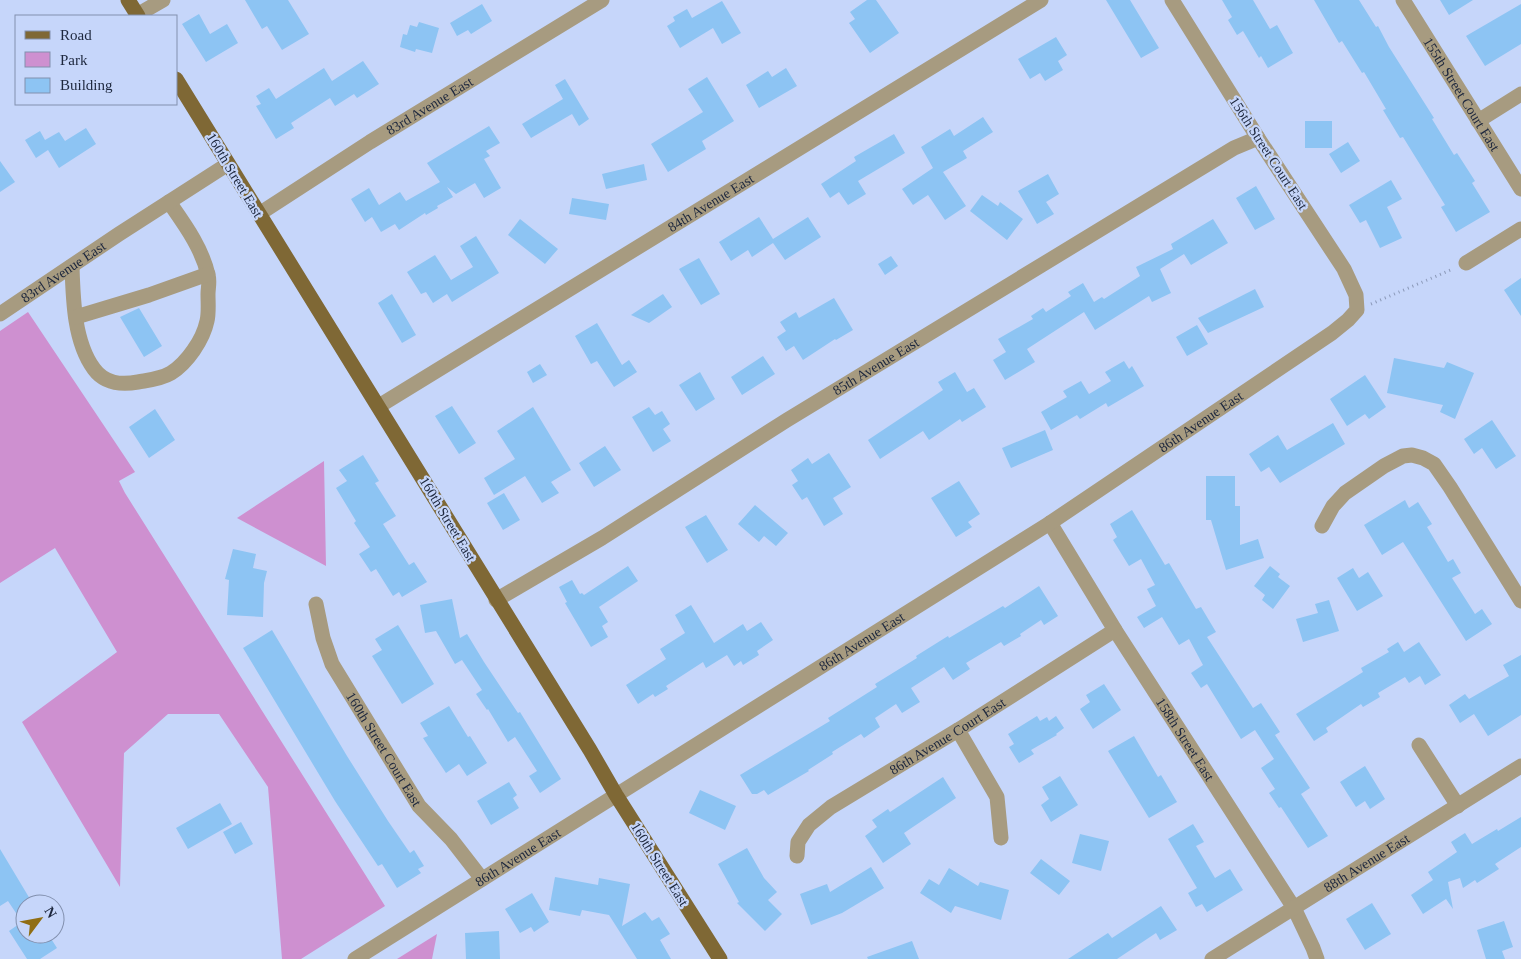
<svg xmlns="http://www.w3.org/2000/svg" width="1521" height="959" font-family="'Times New Roman',serif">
  <rect width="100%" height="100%" fill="#c6d6fa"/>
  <path fill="#ce90d0" d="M28 312 135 472 119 481 125 493 385 906 301 959H282L268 787 219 714H168L124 753 120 887 22 722 117 652 55 548 0 583V331Z
    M324 461 326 566 237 518Z
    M437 934 432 959H397Z"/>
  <path fill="#8dc4f3" d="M245 0H288L309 34 282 50 267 26 262 29Z
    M867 0H876L899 33 870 53 849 23 855 19 850 12Z
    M1106 0H1130L1159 48 1141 58Z
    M1222 0H1253L1270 29 1277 25 1293 53 1268 68 1261 56 1259 58 1243 31 1237 35 1228 20 1232 17Z
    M1314 0H1359L1376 27 1378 26 1389 47 1434 118 1432 119 1454 155 1457 153 1475 181 1472 183 1490 212 1456 232 1441 207 1445 205 1403 137 1400 138 1383 110 1386 109 1364 72 1362 73 1342 41 1339 43Z
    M1440 0H1473L1449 15Z
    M722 1 741 33 722 44 713 28 680 48 667 26 675 21 673 17 687 9 692 18Z
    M482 4 492 21 471 34 468 30 457 36 450 23Z
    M1521 4V44L1485 66 1466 36Z
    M199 14 210 34 227 24 238 43 206 62 182 24Z
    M419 22 439 28 432 53 416 49 415 52 400 47 403 34 407 35 410 25 417 27Z
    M1056 37 1067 55 1058 61 1063 70 1045 81 1040 73 1030 79 1018 59Z
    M363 61 379 84 357 98 354 94 335 106 330 98 291 123 294 128 276 139 256 106 261 104 256 96 269 88 276 99 324 68 332 81Z
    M786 68 797 86 759 108 746 85 768 71 772 77Z
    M707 77 734 121 702 141 706 149 668 172 651 144 703 112 688 89Z
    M565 79 589 119 579 126 572 114 531 138 522 124 563 99 555 85Z
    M983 117 993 132 963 151 967 158 943 172 966 206 945 220 928 195 913 205 902 189 933 168 921 147 950 129 954 136Z
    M1305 121H1332V148H1305Z
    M489 126 500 143 486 151 490 156 484 159 501 188 484 198 475 183 456 194 447 187 453 197 437 206 438 208 426 215 425 213 399 230 395 224 381 232 372 217 365 222 351 199 369 188 379 205 400 192 406 201 440 182 427 163Z
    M86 128 96 144 59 168 48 150 36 158 25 140 40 131 45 140 59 132 65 141Z
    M894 134 905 153 858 181 866 194 848 205 839 192 830 198 821 184 856 161 854 157Z
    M1348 142 1360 161 1341 173 1329 154Z
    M0 161 15 182 0 192Z
    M644 164 647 180 606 189 602 174Z
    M1048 174 1059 194 1046 202 1054 214 1037 224 1018 191Z
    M1391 180 1402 199 1387 207 1402 238 1380 248 1366 220 1360 223 1349 205Z
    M1256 186 1275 219 1255 230 1236 198Z
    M982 195 998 206 1000 202 1023 219 1007 240 970 211Z
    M572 198 609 204 606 220 569 214Z
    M759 217 773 239 808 217 821 237 785 260 773 243 752 257 748 250 731 261 719 242Z
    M520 219 558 249 545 264 508 235Z
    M1213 219 1228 243 1191 265 1184 254 1160 269 1171 293 1152 302 1149 296 1095 330 1084 312 1027 349 1035 362 1005 380 993 360 1006 352 998 339 1033 319 1031 316 1043 308 1046 312 1071 296 1068 292 1083 283 1094 302 1102 297 1104 299 1140 276 1136 267 1173 249 1171 244Z
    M476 236 499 273 452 302 447 294 433 303 426 292 421 294 407 272 435 255 451 280 473 267 460 246Z
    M891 256 898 266 885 275 878 264Z
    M699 258 720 294 701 305 679 269Z
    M1521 278V316L1504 290Z
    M1255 289 1264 307 1208 333 1198 318Z
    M392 294 416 335 402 343 378 303Z
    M663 294 672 307 649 323 631 315Z
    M834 298 853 330 836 340 835 339 803 360 794 346 786 351 777 337 786 331 780 322 796 312 799 318Z
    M139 308 162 346 144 357 120 317Z
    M597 323 622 365 629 360 637 372 614 387 597 361 591 364 575 336Z
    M1197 325 1208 344 1187 356 1176 337Z
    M763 356 775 374 742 395 731 377Z
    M1394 358 1444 368 1447 362 1474 373 1455 419 1440 412 1443 405 1387 393Z
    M1124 361 1129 369 1132 366 1144 386 1108 407 1106 403 1080 419 1077 415 1051 430 1041 412 1067 397 1063 391 1081 381 1089 394 1111 381 1105 372Z
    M540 364 547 375 533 383 527 372Z
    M700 372 715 399 696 411 679 385Z
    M955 372 967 392 974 388 986 407 962 422 960 419 929 440 923 431 880 459 868 440 943 390 938 382Z
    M1365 375 1386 407 1369 419 1365 414 1347 426 1330 399Z
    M452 406 476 443 459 454 435 416Z
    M533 407 571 470 551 482 559 493 542 503 525 476 494 495 484 478 515 459 497 431Z
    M649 407 655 415 662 411 670 424 663 429 671 441 653 452 632 417Z
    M155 409 175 440 149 458 129 427Z
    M1492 420 1516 456 1496 469 1482 448 1474 454 1464 439Z
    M1333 423 1345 444 1280 483 1269 467 1261 472 1249 454 1278 435 1287 450Z
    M1045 430 1053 450 1011 468 1002 448Z
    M605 446 621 470 594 487 579 463Z
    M829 453 851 487 833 498 843 514 824 526 807 497 802 500 792 485 798 481 791 470 808 458 812 464Z
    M363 455 379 481 375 483 396 516 383 524 409 565 414 562 427 582 402 597 399 592 393 596 376 569 371 572 359 554 370 547 354 523 356 521 336 488 347 481 339 470Z
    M1206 476H1235V506H1240V545L1258 539 1264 558 1226 570 1211 520H1206Z
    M959 481 980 514 968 522 972 527 956 537 931 498Z
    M504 493 520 520 503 530 487 503Z
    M1405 500 1409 508 1418 502 1432 524 1427 527 1448 562 1453 559 1461 573 1452 578 1475 614 1482 609 1492 624 1466 641 1403 542 1382 555 1364 525Z
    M755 505 788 533 776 546 764 536 759 542 738 524Z
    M1132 510 1165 565 1169 563 1196 609 1201 607 1216 632 1207 637 1253 708 1261 703 1280 732 1275 735 1310 788 1301 794 1328 836 1308 848 1281 807 1279 808 1269 793 1275 789 1261 768 1274 759 1255 730 1241 739 1207 684 1201 688 1191 673 1203 665 1189 639 1179 645 1162 617 1144 628 1137 617 1156 606 1147 589 1155 585 1141 559 1129 566 1113 540 1117 537 1110 524Z
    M706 515 728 550 707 563 685 527Z
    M233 549 256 554 253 568 267 571 264 583 263 617 227 615 229 580 225 579Z
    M628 566 638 581 599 607 608 622 602 626 608 637 591 647 565 603 567 602 559 587 572 580 580 594 582 593 584 595Z
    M1270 566 1280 574 1278 577 1290 586 1273 609 1262 600 1265 595 1254 586Z
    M1353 568 1359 578 1368 572 1383 596 1357 611 1337 578Z
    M1039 586 1058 616 1044 625 1041 620 1020 634 1021 636 1004 646 1001 642 966 663 970 669 953 680 944 667 911 688 920 702 902 713 896 704 875 718 880 727 864 738 861 734 832 752 833 754 808 770 809 771 768 795 764 790 757 794H752L740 775 830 721 828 718 877 687 875 684 917 658 916 656 948 636 949 638 1003 606 1005 608Z
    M452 599 460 638 467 634 484 662 518 713 520 712 561 779 540 793 529 776 537 771 515 737 508 742 488 709 487 710 476 694 482 690 462 660 455 664 436 631 425 633 420 605Z
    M1329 600 1339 631 1303 642 1296 619 1318 613 1315 604Z
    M691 605 714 643 743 624 747 631 761 622 773 640 757 651 759 655 743 665 741 661 734 666 727 655 706 668 703 662 666 686 668 689 655 697 653 694 638 704 626 685 666 659 660 649 685 633 675 615Z
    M398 625 434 684 402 704 372 656 382 650 375 639Z
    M272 630 347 756 388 821 410 853 414 850 424 866 418 869 421 873 397 888 382 864 378 866 335 801 243 648Z
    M1398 642 1404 652 1419 642 1441 675 1425 685 1420 676 1409 683 1405 677 1378 693 1380 697 1363 707 1361 704 1326 728 1328 732 1314 741 1296 714 1363 672 1361 668 1389 652 1387 649Z
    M1521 655V715L1488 736 1474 714 1460 723 1449 705 1465 694 1469 699 1509 676 1503 665Z
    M1104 684 1121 710 1093 729 1080 709 1090 702 1086 695Z
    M449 706 468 737 470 736 487 763 467 776 459 764 446 773 423 738 428 736 420 723Z
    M1037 716 1040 721 1047 717 1049 721 1056 716 1064 728 1056 734 1057 735 1031 750 1034 754 1019 763 1009 747 1014 744 1008 734Z
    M1134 736 1158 777 1161 775 1177 802 1149 818 1108 751Z
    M1365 766 1385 799 1370 809 1365 801 1356 807 1340 782Z
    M1060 776 1078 805 1051 822 1041 805 1049 799 1042 787Z
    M943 777 956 798 904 833 911 844 883 863 865 836 877 827 872 820 888 809 890 812Z
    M509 782 517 795 513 798 519 808 491 825 477 801Z
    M700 790 736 806 725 830 689 813Z
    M220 803 232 824 188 849 176 828Z
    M1521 817V847L1495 864 1499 869 1477 883 1475 880 1463 888 1460 878 1448 882 1453 909 1446 899 1423 914 1411 895 1433 880 1428 872 1457 852 1451 842 1465 833 1472 844 1497 829 1498 831Z
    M241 822 253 844 235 854 223 832Z
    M1193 824 1204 842 1196 846 1215 878 1230 869 1243 890 1207 912 1202 904 1196 907 1188 893 1197 888 1168 839Z
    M1080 834 1109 841 1101 871 1072 863Z
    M747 848 764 878 777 892 768 900 782 914 765 931 737 903 739 902 718 864Z
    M0 849 33 904H25V934H48L57 948 40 959H27L9 931 22 922 8 901 0 906Z
    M1041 859 1070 881 1059 895 1030 873Z
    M871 867 884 888 842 913 811 925 800 894 827 884 830 892Z
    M949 868 978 886 980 882 1009 890 1001 920 955 906 951 913 920 893 929 879 939 885Z
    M555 877 598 885 599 878 630 884 622 926 645 912 652 921 659 917 670 934 660 940 671 959H637L609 915 582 910 580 916 549 910Z
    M532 893 549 922 534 932 531 927 520 933 505 909Z
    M1372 903 1391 934 1365 950 1346 919Z
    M1161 906 1177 930 1160 940 1156 933 1117 959H1068L1108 933 1112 938Z
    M1504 921 1513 947 1502 951 1505 959H1486L1477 930Z
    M499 931 500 959H466L465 933Z
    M912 941 919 959H868L867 957Z"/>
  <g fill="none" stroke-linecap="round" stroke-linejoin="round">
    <path stroke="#8b99b8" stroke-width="3" stroke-dasharray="1 4" stroke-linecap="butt" d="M1371 304 1453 269"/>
    <g stroke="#a79b80" stroke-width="15">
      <path id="s1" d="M1403 0 1521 189"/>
      <path d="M137 15 163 0"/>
      <path d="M1478 121 1521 94"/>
      <path id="s2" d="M259 214 370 142 602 0"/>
      <path d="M1466 263 1521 229"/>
      <path d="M72 266C73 299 74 342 94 369 105 384 121 385 138 382 149 380 161 379 171 373 187 363 203 340 207 321 209 313 208 303 208 294 208 288 210 281 208 275 202 248 185 225 169 202"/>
      <path id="s3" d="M0 314 119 234 228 164"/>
      <path d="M76 317 149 295 208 274"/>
      <path id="s4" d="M379 406 1041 0"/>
      <path id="s5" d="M1050 523 1115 630 1294 908 1313 948 1317 959"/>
      <path d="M1322 526 1333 506 1345 493 1384 466 1403 456 1412 455 1423 458 1434 464 1450 487 1521 601"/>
      <path id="s6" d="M496 600 602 538 787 420 1234 148 1258 138"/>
      <path id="s7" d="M316 604 323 638 332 664 419 806 451 839 482 879"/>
      <path d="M958 730 997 797 1001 838"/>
      <path d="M1419 745 1458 806"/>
      <path id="s8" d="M797 856 798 842 809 825 831 807 958 730 1115 630"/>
      <path id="s9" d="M355 959 1050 523 1332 333 1348 320 1357 310 1356 295 1344 269 1258 138 1172 0"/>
      <path id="s10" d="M1212 959 1521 766"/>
    </g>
    <path stroke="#7f6835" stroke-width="15" d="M128 0 138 16
      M176 79 590 750 616 795 720 959"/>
  </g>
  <g text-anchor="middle" stroke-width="4.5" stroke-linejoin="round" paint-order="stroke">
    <g font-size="14" fill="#1d273d" stroke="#c6d6fa">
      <text dy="5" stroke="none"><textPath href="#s1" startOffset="111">155th Street Court East</textPath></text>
      <text dy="5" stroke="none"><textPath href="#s2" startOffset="202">83rd Avenue East</textPath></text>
      <text transform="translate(1269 153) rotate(57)" y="5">156th Street Court East</text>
      <text transform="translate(235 175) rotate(59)" y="5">160th Street East</text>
      <text dy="5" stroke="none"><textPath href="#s4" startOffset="389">84th Avenue East</textPath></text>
      <text dy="5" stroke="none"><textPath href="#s3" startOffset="76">83rd Avenue East</textPath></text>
      <text dy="5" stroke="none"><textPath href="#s6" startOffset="446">85th Avenue East</textPath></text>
      <text dy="5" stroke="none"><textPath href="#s9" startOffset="1002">86th Avenue East</textPath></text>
      <text transform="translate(448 519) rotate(59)" y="5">160th Street East</text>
      <text dy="5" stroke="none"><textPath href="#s9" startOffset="598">86th Avenue East</textPath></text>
      <text dy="5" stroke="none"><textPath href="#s8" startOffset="199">86th Avenue Court East</textPath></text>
      <text dy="5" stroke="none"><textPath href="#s5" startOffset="255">158th Street East</textPath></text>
      <text dy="5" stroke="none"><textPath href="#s7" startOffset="162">160th Street Court East</textPath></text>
      <text dy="5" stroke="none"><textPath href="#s9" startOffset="192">86th Avenue East</textPath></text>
      <text dy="5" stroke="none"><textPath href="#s10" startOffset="182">88th Avenue East</textPath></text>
      <text transform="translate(660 864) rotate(58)" y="5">160th Street East</text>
    </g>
  </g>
  <rect x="15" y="15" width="162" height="90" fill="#c6d6fa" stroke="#8290ae"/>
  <rect x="25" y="31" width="25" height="8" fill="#7f6835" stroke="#8290ae"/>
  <text x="60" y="40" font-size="15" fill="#1d273d">Road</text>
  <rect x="25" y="52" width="25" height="15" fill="#ce90d0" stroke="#8290ae"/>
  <text x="60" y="65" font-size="15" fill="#1d273d">Park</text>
  <rect x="25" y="78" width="25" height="15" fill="#8dc4f3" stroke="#8290ae"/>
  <text x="60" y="90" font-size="15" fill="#1d273d">Building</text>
  <g transform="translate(40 919) rotate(58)"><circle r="24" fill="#c6d6fa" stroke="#8290ae"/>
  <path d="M0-4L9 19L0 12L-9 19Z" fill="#906e14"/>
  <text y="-8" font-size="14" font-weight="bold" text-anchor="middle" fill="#1d273d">N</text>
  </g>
</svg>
